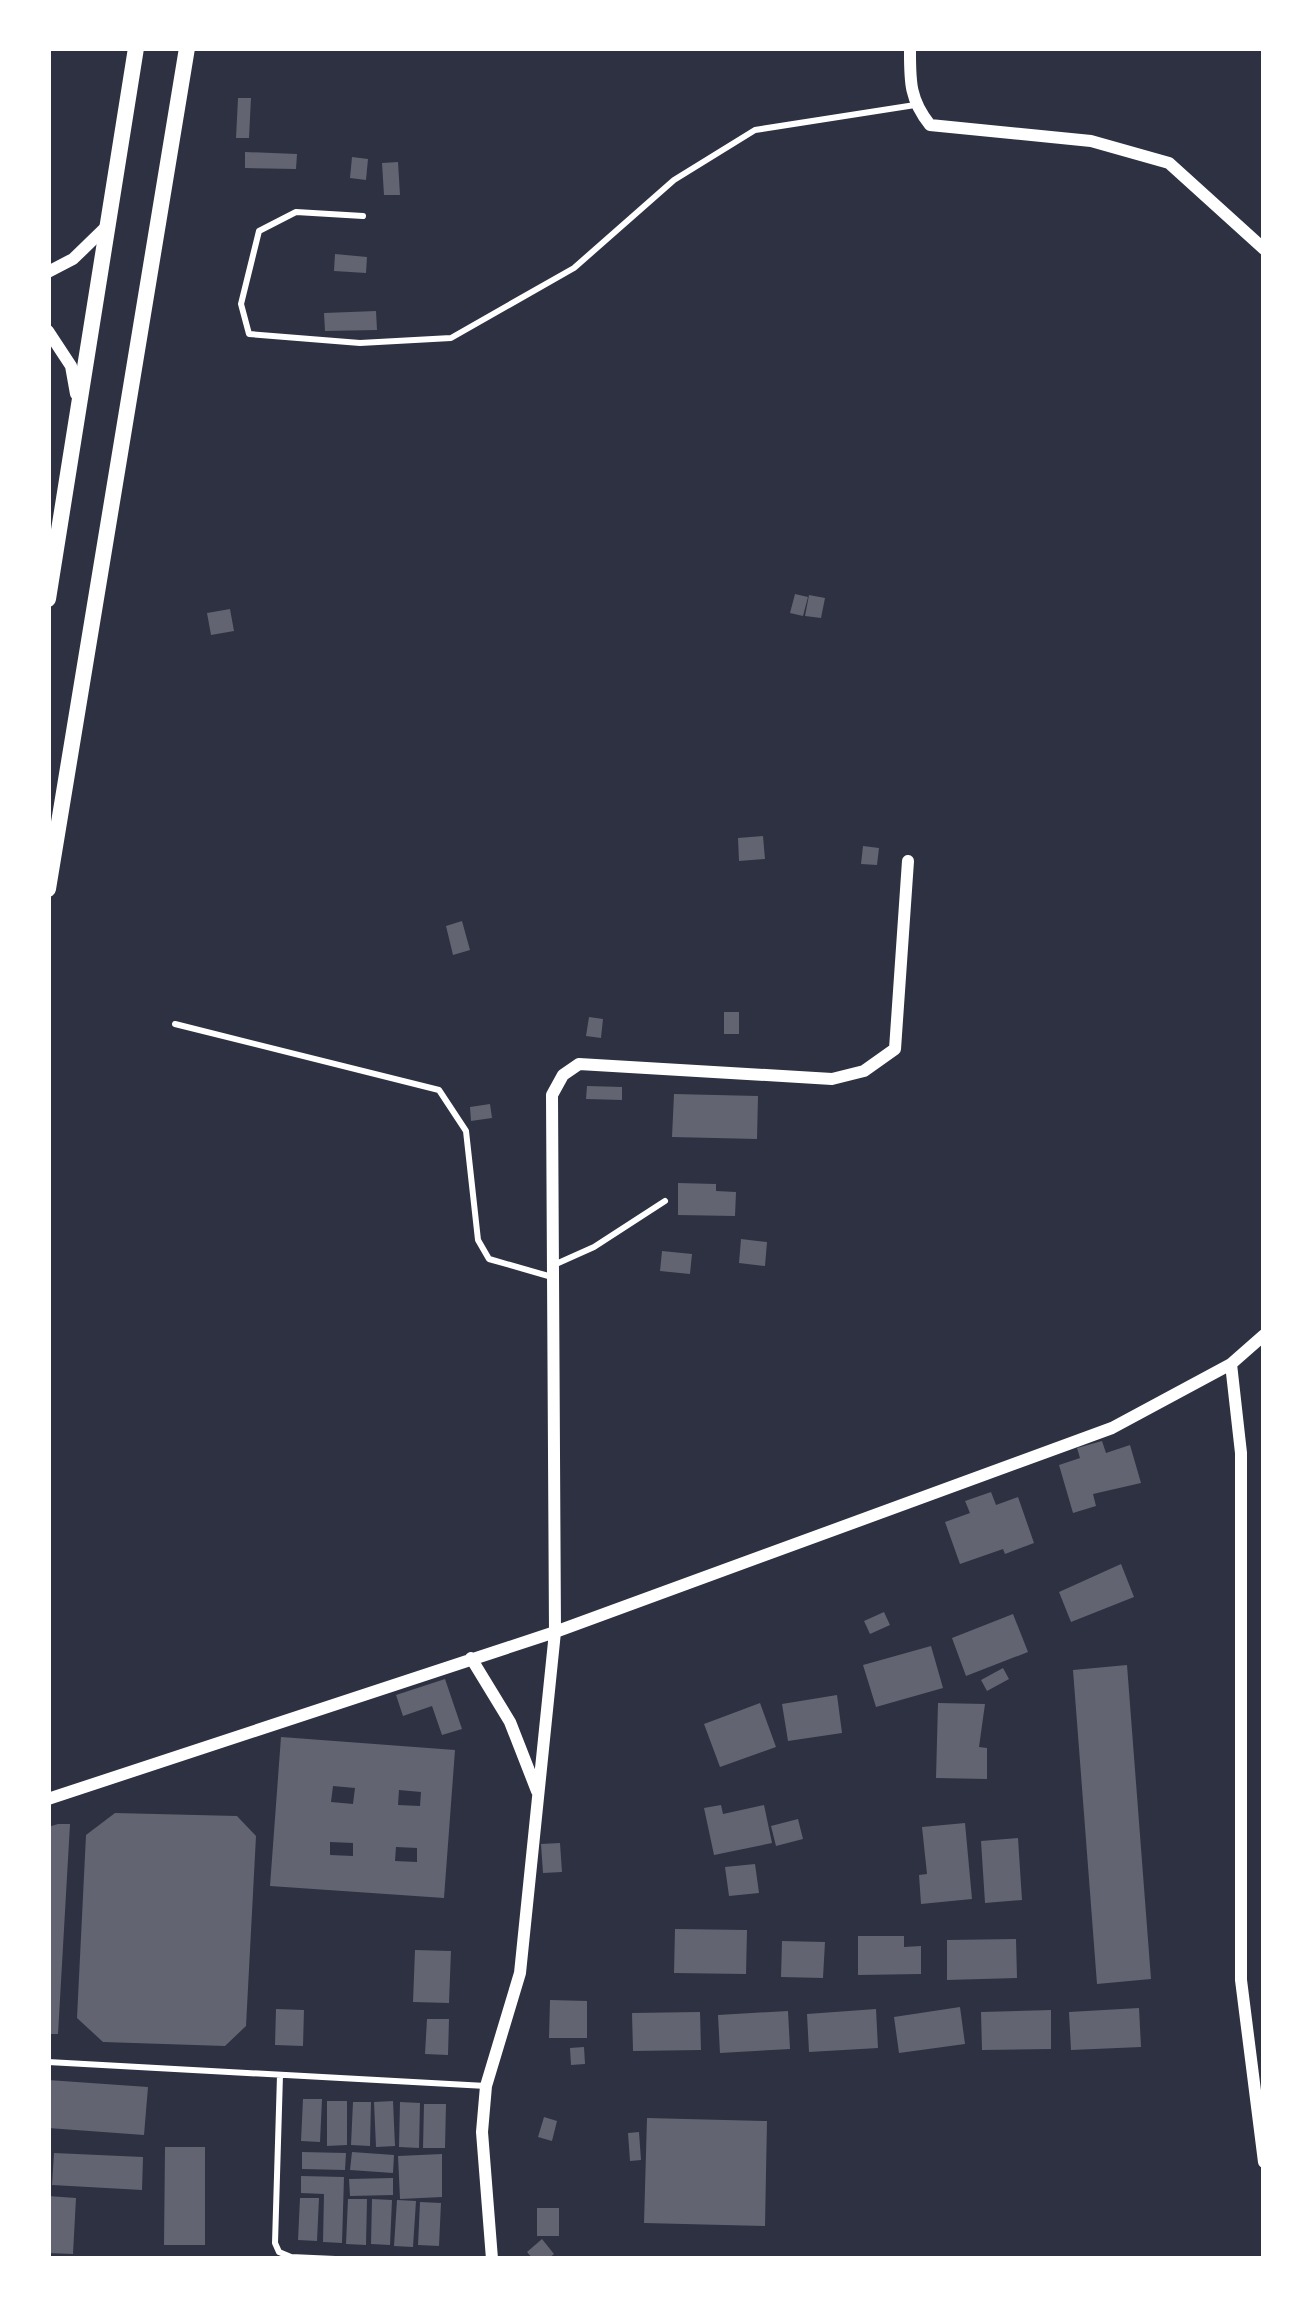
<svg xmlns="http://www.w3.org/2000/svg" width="1312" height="2307" font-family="'IBM Plex Sans',sans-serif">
  <rect width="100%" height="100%" fill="#2d3142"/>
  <path fill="#626471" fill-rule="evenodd" d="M238 98H251L249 138H236Z
    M245 152 297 154 296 169 245 168Z
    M352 157 368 159 366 180 350 178Z
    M398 162 400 195H384L382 163Z
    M335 254 367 257 366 273 334 271Z
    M376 311 377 330 325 331 324 313Z
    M795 594 808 597 803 616 790 613Z
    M809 595 825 598 821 618 805 616Z
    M230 609 234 631 211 635 207 613Z
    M763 836 765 859 739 861 738 838Z
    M863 846 879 848 877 865 861 864Z
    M462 921 470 950 453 955 446 926Z
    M724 1012H739V1034H724Z
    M589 1017 603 1019 601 1038 586 1036Z
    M587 1086 622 1087V1100L586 1099Z
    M674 1094 758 1096 757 1139 672 1137Z
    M490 1104 492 1118 471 1121 470 1107Z
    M678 1183 716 1184V1191L736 1192 735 1216 678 1215Z
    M741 1239 767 1242 765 1266 739 1263Z
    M662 1251 692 1254 690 1274 660 1271Z
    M1102 1441 1106 1453 1130 1445 1141 1483 1093 1494 1096 1506 1073 1513 1059 1465 1080 1458 1077 1448Z
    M991 1492 996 1505 1018 1497 1034 1543 1005 1554 1003 1549 960 1564 945 1522 970 1513 965 1501Z
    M1121 1564 1134 1597 1071 1622 1059 1592Z
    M884 1612 890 1625 870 1634 864 1621Z
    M1013 1614 1028 1652 966 1676 952 1638Z
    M931 1646 943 1688 876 1707 863 1665Z
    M1127 1665 1151 1979 1097 1984 1073 1670Z
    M1003 1668 1009 1679 987 1691 981 1680Z
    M445 1679 462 1729 442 1735 432 1706 403 1716 396 1695Z
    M837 1695 842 1733 788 1741 782 1704Z
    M760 1703 776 1747 720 1767 704 1724Z
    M938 1703 985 1704 979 1747 987 1748V1779L936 1778Z
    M281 1737 455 1750 444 1898 270 1886ZM333 1786 355 1788 353 1804 331 1802ZM399 1790 421 1792 420 1806 398 1805ZM330 1842 353 1843V1856L330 1855ZM396 1847 417 1848V1862L395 1861Z
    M721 1805 723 1814 764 1805 772 1843 714 1855 704 1808Z
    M115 1813 237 1816 256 1836 246 2026 225 2046 103 2042 77 2018 86 1835Z
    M798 1819 803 1839 776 1846 771 1826Z
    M965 1823 972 1899 921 1904 919 1875 927 1874 922 1827Z
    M58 1824H70L58 2034H48V1827Z
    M1018 1838 1022 1900 985 1903 981 1841Z
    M560 1843 562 1872 543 1873 541 1844Z
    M755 1864 759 1893 729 1896 725 1867Z
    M675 1929 747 1930 746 1974 674 1973Z
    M858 1936H904V1947L921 1946V1974L858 1975Z
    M1016 1939 1017 1978 947 1980V1940Z
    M782 1941 825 1942 823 1978 781 1977Z
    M415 1950 451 1951 449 2003 413 2002Z
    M550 2000 587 2001V2038H549Z
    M960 2007 965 2044 899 2053 894 2017Z
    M1139 2008 1141 2047 1071 2050 1069 2012Z
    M276 2009 304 2010 303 2046 275 2045Z
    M876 2009 878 2048 809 2052 807 2014Z
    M1051 2010V2049L982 2050 981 2012Z
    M788 2011 790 2049 720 2053 718 2015Z
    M700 2012 701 2050 633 2051 632 2013Z
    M427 2019H449L448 2055 425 2054Z
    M584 2047 585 2064 571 2065 570 2048Z
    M48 2080 148 2087 144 2135 48 2128Z
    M303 2099H322L320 2142 301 2141Z
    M327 2101H347V2145L327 2146Z
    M393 2101 395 2146 376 2147 374 2102Z
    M353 2102H371L370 2146 351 2145Z
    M400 2102 420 2103 419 2148 399 2147Z
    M424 2104H446L445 2148H423Z
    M544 2117 557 2121 552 2141 538 2137Z
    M647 2118 767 2121 765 2226 644 2223Z
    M639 2132 641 2160 630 2161 628 2133Z
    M165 2147H205V2245H164Z
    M302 2152 346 2153 345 2170 302 2169Z
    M352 2152 394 2155 393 2173 350 2170Z
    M54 2153 143 2157 142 2190 52 2185Z
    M442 2154V2197L400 2199 398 2156Z
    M301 2176 344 2177 342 2243 323 2242 324 2194 301 2193Z
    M393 2178V2195L350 2196 349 2179Z
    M48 2196 76 2198 73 2254 48 2253Z
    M300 2198H319L317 2241 298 2240Z
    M348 2199H367L366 2245 346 2244Z
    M372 2199 392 2200 390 2245 371 2244Z
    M397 2200 416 2201 413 2247 394 2246Z
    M420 2202 441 2203 439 2246 418 2245Z
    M537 2208H559V2236H537Z
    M542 2239 554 2254 548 2259H533L527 2252Z"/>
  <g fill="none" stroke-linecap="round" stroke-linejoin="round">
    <path stroke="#fff" stroke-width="6" d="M363 216 296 212 259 231 241 304 249 334 360 343 451 338 574 268 674 180 755 130 915 105
      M175 1024 439 1090 466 1131 478 1240 489 1259 552 1277
      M556 1264 594 1247 665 1201
      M48 2062 486 2086
      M280 2075 275 2243 279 2252 291 2257 335 2259"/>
    <path stroke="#fff" stroke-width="12" d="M910 48C910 80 909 99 930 125L1091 141 1169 163 1264 249
      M48 272 73 259 106 227
      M48 331 71 366 76 394
      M1231 1364 1264 1335
      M471 1658 510 1722 537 1791
      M48 1799 555 1632 1112 1428 1231 1364 1241 1453V1980L1264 2162
      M492 2259 482 2132 486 2086 520 1973 555 1632 552 1095 563 1075 579 1064 832 1079 864 1071 895 1049 908 861"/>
    <path stroke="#fff" stroke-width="16" d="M48 599 136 48
      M48 889 187 48"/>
  </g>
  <rect width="1312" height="2307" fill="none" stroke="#ffffff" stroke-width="102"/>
</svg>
